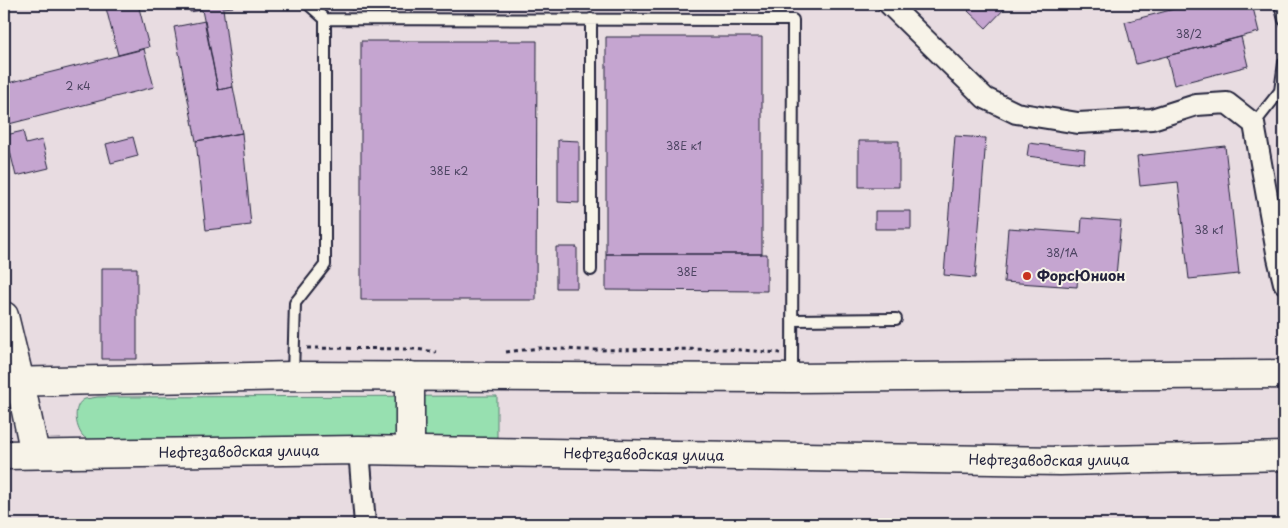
<svg xmlns="http://www.w3.org/2000/svg" width="1288" height="528" font-family="'Playpen Sans',sans-serif">
  <rect width="100%" height="100%" fill="#e8dce1"/>
  <filter id="ink" filterUnits="userSpaceOnUse"><feTurbulence type="fractalNoise" baseFrequency=".02" numOctaves="2"/><feDisplacementMap in="SourceGraphic" scale="10" xChannelSelector="R" yChannelSelector="G"/><feConvolveMatrix kernelMatrix="1 2 1 2 8 2 1 2 1" color-interpolation-filters="sRGB"/></filter>
  <g filter="url(#ink)">
    <path fill="#97e0b0" stroke="#5c8176" d="M497 396V440L90 441C87 439 85 438 83 436 75 427 72 404 85 399 89 398 94 398 98 397Z"/>
    <path fill="#c5a5d0" stroke="#22223b" d="M105 4H138L149 47 118 55Z
      M189 4H232L233 7 223 8 233 87 218 90 202 10 190 12Z
      M350 4H375L351 10Z
      M975 4H1009L986 28 968 11Z
      M1193 4H1252L1259 32 1136 64 1125 22Z
      M205 21 218 90 233 87 242 133 196 141 174 27Z
      M606 37H762V254H606Z
      M1241 37 1248 66 1174 85 1167 56Z
      M361 41H537L536 300H361Z
      M144 49 154 87 5 125 4 119V84Z
      M23 131 26 144 42 140 49 168 16 176 6 135Z
      M242 133 251 225 206 230 196 141Z
      M955 136 986 138 975 278 944 275Z
      M133 137 138 156 111 163 106 144Z
      M558 140 579 141V203L558 202Z
      M859 141H899V187H859Z
      M1029 143 1085 150 1084 163 1027 156Z
      M1225 146 1239 274 1189 279 1178 182 1140 186 1137 156Z
      M875 211H911V229H875Z
      M1082 218 1121 221 1116 276 1078 273 1077 287 1004 282 1008 228 1081 233Z
      M556 247H577V288H556Z
      M606 254H767V291L606 290Z
      M102 268H137V359H102Z"/>
    <g fill="none" stroke-linecap="round" stroke-linejoin="round">
      <g stroke="#22223b" stroke-width="14">
        <path id="lane" d="M308 4 325 19
          M1280 4 1284 20
          M1254 124 1280 91 1284 63
          M591 270V19
          M792 320 896 319
          M293 375 295 303 325 265V19L793 20 792 377"/>
      </g>
      <g stroke="#22223b" stroke-width="24">
        <path id="street" d="M889 4 985 98 1016 113 1078 123 1152 119 1196 105 1227 103 1254 124 1278 258 1284 283
          M359 450 365 524"/>
      </g>
      <g stroke="#22223b" stroke-width="31">
        <g id="secondary">
          <path d="M4 316 20 382 35 454"/>
          <path d="M4 382 293 376 792 378 1284 374"/>
          <path d="M410 450V376"/>
          <path id="s1" d="M4 455 359 450 1060 461 1284 456"/>
        </g>
      </g>
      <path stroke="#22223b" stroke-width="3" stroke-dasharray="4 4" stroke-linecap="butt" d="M307 348 416 349 436 352
        M506 352 540 348 584 350 728 349 780 353"/>
      <use href="#lane" stroke="#f7f3e8" stroke-width="10"/>
      <use href="#street" stroke="#f7f3e8" stroke-width="20"/>
      <use href="#secondary" stroke="#f7f3e8" stroke-width="28"/>
    </g>
  </g>
  <circle fill="#c8321e" stroke="#f7f3e8" stroke-width="2" cx="1027" cy="276" r="5"/>
  <g text-anchor="middle" stroke-width="4" stroke-linejoin="round" paint-order="stroke">
    <g font-size="11" fill="#4b4360">
      <text x="1189" y="38">38/2</text>
      <text x="78" y="90">2 к4</text>
      <text x="684" y="150">38Е к1</text>
      <text x="449" y="175">38Е к2</text>
      <text x="1209" y="234">38 к1</text>
      <text x="1062" y="257">38/1А</text>
      <text x="687" y="276">38Е</text>
    </g>
    <g font-size="14" font-weight="bold" fill="#22223b" stroke="#f7f3e8" text-anchor="start">
      <text x="1037" y="281">ФорсЮнион</text>
    </g>
    <g font-size="14" fill="#22223b" stroke="#f7f3e8">
      <text dy="5" stroke="none"><textPath href="#s1" startOffset="235">Нефтезаводская улица</textPath></text>
      <text dy="5" stroke="none"><textPath href="#s1" startOffset="640">Нефтезаводская улица</textPath></text>
      <text dy="5" stroke="none"><textPath href="#s1" startOffset="1045">Нефтезаводская улица</textPath></text>
    </g>
  </g>
  <rect width="1288" height="528" fill="none" stroke="#f7f3e8" stroke-width="20"/>
  <rect x="10" y="10" width="1268" height="508" fill="none" stroke="#22223b" stroke-width="2" filter="url(#ink)"/>
</svg>
